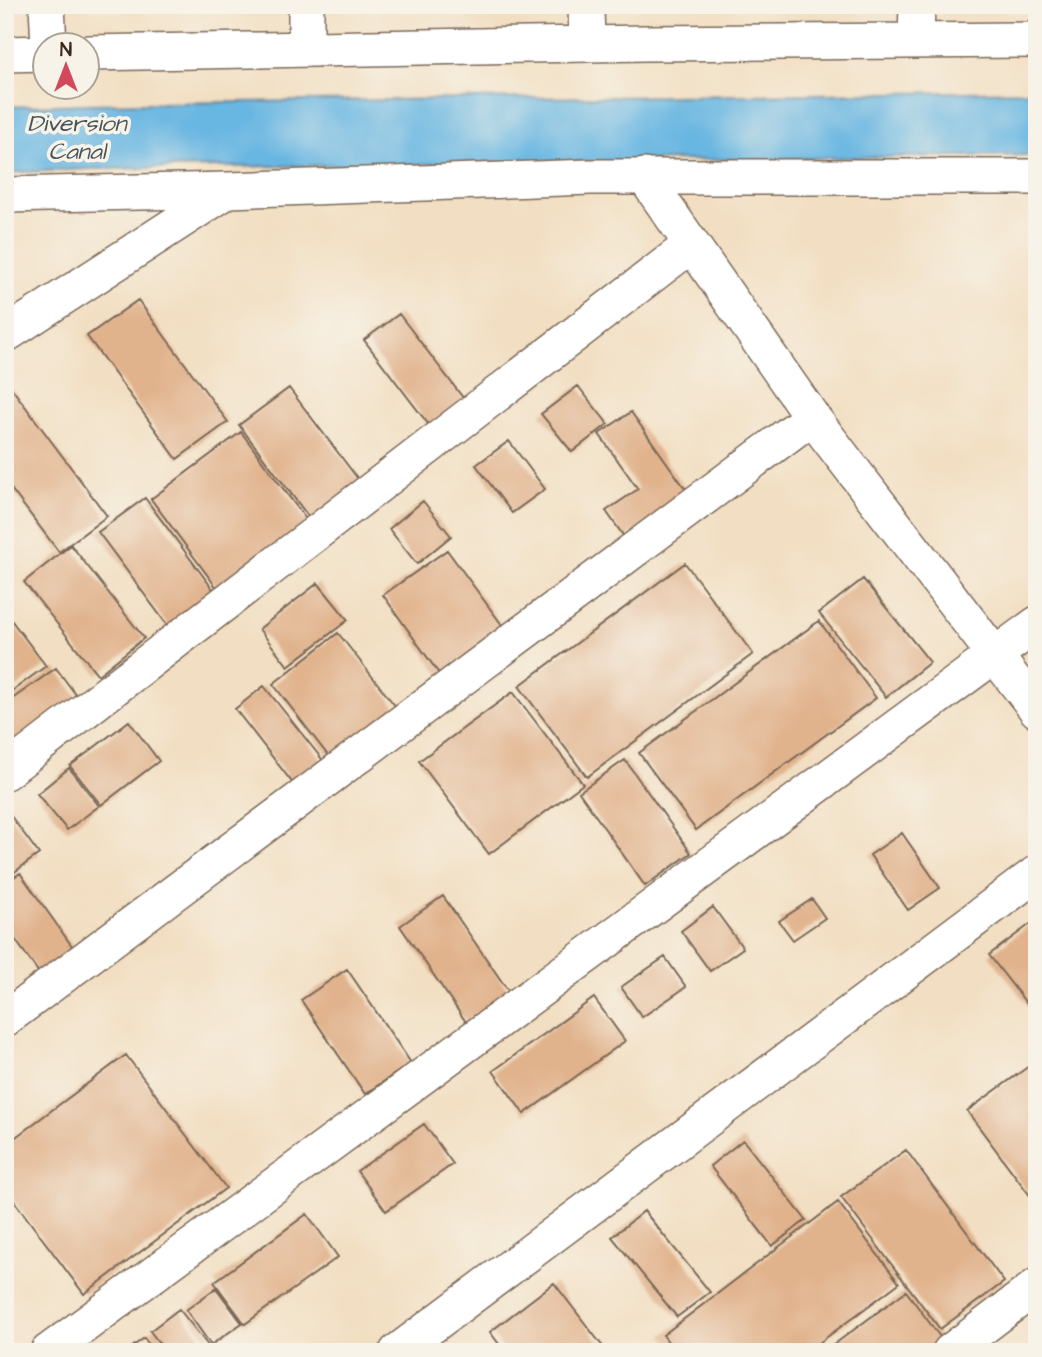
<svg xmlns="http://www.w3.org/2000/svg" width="1042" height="1357" font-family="'Architects Daughter',sans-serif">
  <rect width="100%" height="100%" fill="#f7f3e8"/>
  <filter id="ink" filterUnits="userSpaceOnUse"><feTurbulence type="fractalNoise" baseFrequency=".0143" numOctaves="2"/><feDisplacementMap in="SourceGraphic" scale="14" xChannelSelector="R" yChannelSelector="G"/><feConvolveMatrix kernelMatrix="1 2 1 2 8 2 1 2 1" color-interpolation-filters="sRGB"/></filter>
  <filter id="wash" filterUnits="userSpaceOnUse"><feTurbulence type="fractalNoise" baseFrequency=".00686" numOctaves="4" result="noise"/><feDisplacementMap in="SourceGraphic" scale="28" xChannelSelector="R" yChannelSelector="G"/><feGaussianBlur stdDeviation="1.57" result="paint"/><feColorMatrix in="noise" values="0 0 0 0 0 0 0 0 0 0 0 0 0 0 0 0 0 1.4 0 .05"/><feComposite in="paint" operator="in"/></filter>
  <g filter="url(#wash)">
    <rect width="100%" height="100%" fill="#f2dfc3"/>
    <path fill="#68b6e2" stroke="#527080" stroke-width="2" d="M1037 91V155L91 169 5 173V107L83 104Z"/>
    <g id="blocks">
      <path fill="#e1b38d" d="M138 300 228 422 177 459 87 336Z
        M399 314 464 399 429 425 364 340Z
        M10 386 107 516 59 552 5 481V390Z
        M578 386 608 424 572 452 541 414Z
        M289 388 361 483 311 520 239 425Z
        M631 412 689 494 625 538 606 511 638 489 599 434Z
        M241 432 308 522 217 588 151 499Z
        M509 441 545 489 512 513 476 465Z
        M145 498 215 592 168 626 98 532Z
        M423 501 451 536 417 564 389 529Z
        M71 545 144 638 98 675 24 582Z
        M447 550 505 629 440 675 383 595Z
        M685 563 753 654 587 777 519 686Z
        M863 579 930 662 886 697 819 613Z
        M318 583 348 620 288 666 259 629Z
        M5 612 46 666 5 696Z
        M819 621 876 698 696 830 639 753Z
        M338 633 396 707 330 758 273 684Z
        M56 668 79 699 5 751V704Z
        M264 686 325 763 295 786 235 709Z
        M513 692 583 784 489 854 419 761Z
        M129 721 159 761 101 805 70 766Z
        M625 760 691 853 645 886 579 792Z
        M69 768 99 806 67 830 37 794Z
        M10 815 39 854 5 879V818Z
        M902 833 940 888 908 910 870 855Z
        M20 873 74 949 39 973 5 925V883Z
        M443 896 509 992 466 1022 400 926Z
        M812 899 825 918 793 940 779 921Z
        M713 907 743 948 710 971 681 931Z
        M1037 919V1017L989 955Z
        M665 957 686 987 642 1017 621 987Z
        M347 969 411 1063 365 1094 301 1000Z
        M594 998 625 1041 524 1114 493 1071Z
        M126 1055 226 1188 84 1294 5 1189V1145Z
        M1029 1066 1037 1076V1205L967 1111Z
        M424 1124 453 1164 386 1211 357 1171Z
        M743 1140 806 1220 772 1246 710 1166Z
        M906 1150 1004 1282 940 1329 841 1197Z
        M838 1202 899 1283 807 1352H676L663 1335Z
        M644 1211 710 1292 677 1317 612 1237Z
        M307 1214 338 1257 245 1324 214 1282Z
        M554 1283 607 1352H505L490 1332Z
        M216 1288 242 1323 211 1345 186 1310Z
        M906 1291 943 1341 929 1352H824Z
        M179 1309 210 1348 205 1352H166L150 1331Z
        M144 1338 155 1352H126Z"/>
    </g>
  </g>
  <g filter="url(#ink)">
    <use href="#blocks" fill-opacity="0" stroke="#7b6958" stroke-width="2"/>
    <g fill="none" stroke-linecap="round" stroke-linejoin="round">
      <g stroke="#7b6958" stroke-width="38">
        <path id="minor" d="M47 5 49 46
          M306 5V49
          M586 5 587 44
          M916 41 917 5
          M88 53 646 43 1037 40
          M5 54 46 53
          M644 176 812 417 1037 710
          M5 195 228 190 591 177H1037
          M5 335 228 190
          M5 772 691 245
          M5 1019 812 417
          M48 1352 1037 624
          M397 1352 1037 873
          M950 1352 1037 1286"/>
      </g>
      <use href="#minor" stroke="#fff" stroke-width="35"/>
    </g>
  </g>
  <g text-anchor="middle" stroke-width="7" stroke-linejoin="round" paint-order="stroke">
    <g font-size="24" font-style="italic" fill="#485459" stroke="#f7f3e8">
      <text x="77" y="131">Diversion<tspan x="77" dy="28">Canal</tspan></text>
    </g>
  </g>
  <rect width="1042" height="1357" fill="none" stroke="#f7f3e8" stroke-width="28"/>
  <g transform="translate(66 66)"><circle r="33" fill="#f7f3e8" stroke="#aca397" stroke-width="2"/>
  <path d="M0-5L12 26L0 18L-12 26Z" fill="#d1495b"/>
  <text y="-10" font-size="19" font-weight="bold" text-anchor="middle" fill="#3b2a1e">N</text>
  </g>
</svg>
